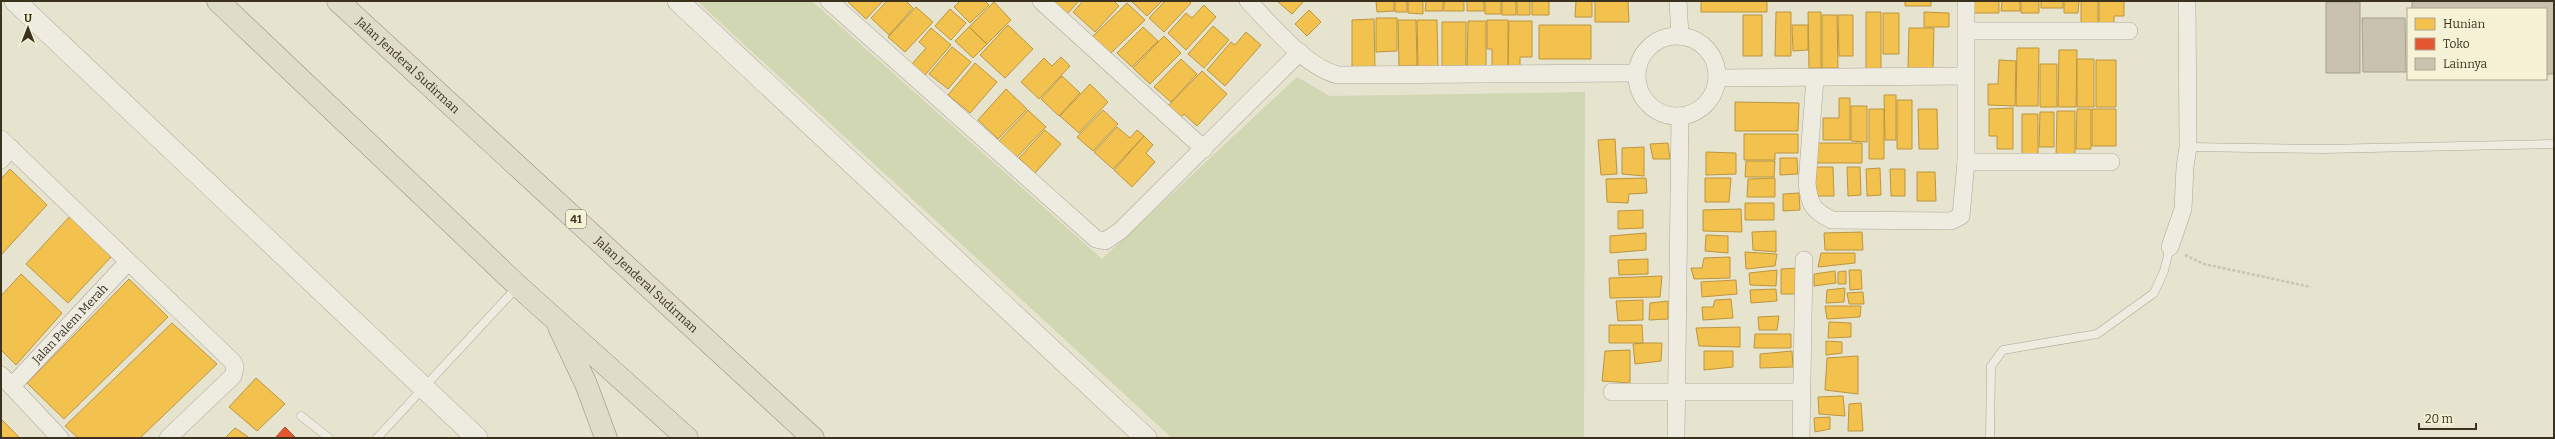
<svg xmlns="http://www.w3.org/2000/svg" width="2555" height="439" font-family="Bitter,serif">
  <rect width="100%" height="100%" fill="#e6e3cf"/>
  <path fill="#d1d7b2" d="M697 1H812L1102 259 1297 77 1330 96 1585 92 1584 438H1172Z"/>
  <path fill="#f2c14e" stroke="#bb9640" d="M847 1H883L866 19Z
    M887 1H906L913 8 889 35 871 18Z
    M960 1H985L989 5 970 23 954 7Z
    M1053 1H1079L1067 14Z
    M1083 1H1114L1119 6 1095 32 1073 12Z
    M1131 1H1162L1147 16Z
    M1165 1H1189L1191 3 1164 32 1149 18Z
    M1277 1H1304L1292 14Z
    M1376 1H1394V11L1377 12Z
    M1395 1H1407V12H1395Z
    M1408 1H1423V14L1408 13Z
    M1426 1H1443V11H1425Z
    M1444 1H1464V11H1444Z
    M1467 1H1484V11H1467Z
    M1485 1H1501V14H1485Z
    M1502 1H1516V15H1502Z
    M1517 1H1530V15H1517Z
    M1532 1H1549V15H1532Z
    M1576 1H1592V17H1575Z
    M1595 1H1628L1629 22H1595Z
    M1701 1H1767V12H1701Z
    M1905 1H1931V6H1905Z
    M1969 1H1999V13H1969Z
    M2002 1H2020V11H2001Z
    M2021 1H2039V13H2021Z
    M2041 1H2063V8H2041Z
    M2064 1H2079L2078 13H2064Z
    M2081 1H2098V29H2081Z
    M2099 1H2124V16H2114V29H2099Z
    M994 2 1011 20 987 44 969 27Z
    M1127 3 1145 20 1110 54 1092 37Z
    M1204 5 1216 17 1186 50 1168 33 1186 13 1192 18Z
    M916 7 933 22 905 52 888 37Z
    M950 9 966 23 951 40 935 26Z
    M1309 10 1321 22 1307 36 1295 24Z
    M1776 12H1791V56H1775Z
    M1808 12H1821V68H1809Z
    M1866 12H1881V73H1866Z
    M1924 12 1949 13V27H1924Z
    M1883 13H1899V54H1883Z
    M1743 15H1762V56H1743Z
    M1822 15H1837L1838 68H1822Z
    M1838 15H1853V56H1839Z
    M1376 18H1397V51L1376 52Z
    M1374 19 1375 68H1352V20Z
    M1398 20H1416L1417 66H1399Z
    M1417 20H1437L1438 67H1418Z
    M1487 20H1508V68H1492V49H1487Z
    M1468 21H1486V67H1467Z
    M1509 21H1532V57H1520V69H1508Z
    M1442 22H1466V66H1442Z
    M1008 25 1033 49 1005 78 980 55Z
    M1539 25H1591V59H1539Z
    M1792 25H1808V50L1793 51Z
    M1213 26 1229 40 1204 68 1188 54Z
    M969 27 987 44 973 58 955 41Z
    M1143 27 1158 41 1132 67 1117 53Z
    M931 28 951 45 925 75 912 64 926 48 919 42Z
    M1909 28H1934L1933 70 1908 69Z
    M1246 32 1261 45 1225 86 1207 70 1231 42 1235 45Z
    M1164 36 1181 53 1150 84 1133 68Z
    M952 47 971 62 948 89 929 74Z
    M2017 48H2039L2038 106H2016Z
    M2059 50H2077L2076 107H2058Z
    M1061 57 1070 66 1039 99 1021 82 1044 58 1052 66Z
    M1181 59 1197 74 1171 102 1154 87Z
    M2077 59H2094V107H2077Z
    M1999 60 2016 61 2015 106 1988 105V84H1998Z
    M2096 60H2116V107H2096Z
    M975 63 997 82 970 113 948 95Z
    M2040 64H2057V107H2040Z
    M1202 71 1227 94 1197 126 1184 114 1178 121 1165 109Z
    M1062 76 1080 93 1059 116 1041 99Z
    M1090 84 1108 102 1079 133 1060 116Z
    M1006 89 1027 109 998 139 978 120Z
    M1884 95H1896V140H1885Z
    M1839 98H1850V140H1823V118H1839Z
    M1897 100H1912V149H1897Z
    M1735 102 1799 103 1798 131H1735Z
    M1851 106H1867V142L1851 141Z
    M2013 108V149H1997V136H1989V109Z
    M1869 109H1884V159H1869Z
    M1918 109H1937L1938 149H1919Z
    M2077 109H2091V149H2076Z
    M2092 109H2116V146H2092Z
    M1028 110 1046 127 1016 158 998 142Z
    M1103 110 1118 124 1093 151 1077 137Z
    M2057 111H2075V158H2056Z
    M2040 112H2054V147H2039Z
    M2022 114H2038V159H2022Z
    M1117 127 1130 138 1137 130 1144 136 1113 169 1094 152Z
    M1045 130 1061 144 1035 173 1019 158Z
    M1744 134H1798V153H1775V160H1744Z
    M1144 136 1153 145 1146 153 1155 162 1132 187 1114 170Z
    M1615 139 1617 174 1601 175 1598 140Z
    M1668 143 1670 159H1653L1650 144Z
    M1814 143H1862V163H1814Z
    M1644 147V176L1622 174V148Z
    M1706 152 1736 153V174L1706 175Z
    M1780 158H1797L1798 174 1780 175Z
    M1746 161H1775L1774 177H1745Z
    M1815 167H1833L1834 196H1815Z
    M1847 167H1860L1861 195 1848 196Z
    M1880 168 1881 195 1867 196 1866 169Z
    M10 169 47 205 1 255V179Z
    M1890 169H1905V196H1891Z
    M1917 172H1935L1936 201H1917Z
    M1646 178 1647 193 1629 194 1628 203 1607 202 1606 179Z
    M1705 178H1731L1729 202H1705Z
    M1775 178V197H1747L1748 179Z
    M1799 193 1800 210 1783 211V194Z
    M1745 203H1774V220H1745Z
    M1741 209 1742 232 1703 231V210Z
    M1643 210V228L1618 229V211Z
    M70 216 111 257 68 303 26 264Z
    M1776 231V252L1753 250 1752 232Z
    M1862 232 1863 250H1825L1824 233Z
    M1646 233V250L1610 253V236Z
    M1706 235 1728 236V253L1705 251Z
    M1745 252 1777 254 1775 266 1746 269Z
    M1821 253H1855V263L1818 267Z
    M1730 257V278L1694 279 1691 268H1702L1704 258Z
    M1648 259V274L1619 275 1618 260Z
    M1797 268 1796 294H1781V269Z
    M1777 270 1776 286 1750 285 1749 273Z
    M1849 270H1861L1862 289 1850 290Z
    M1835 271 1836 283 1814 286V274Z
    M1846 271V284H1838V272Z
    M21 274 62 313 16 365 1 350V296Z
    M1662 276 1660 297 1610 298 1609 278Z
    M129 279 168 317 64 419 27 383Z
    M1736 280 1737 294 1702 297 1701 282Z
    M1845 288 1844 302 1826 303 1827 290Z
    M1776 289 1777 301 1751 303 1750 290Z
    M1863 292 1864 304H1849L1847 293Z
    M1731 299 1733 318 1703 320 1702 307H1713L1715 300Z
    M1643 300V320L1618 321 1616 301Z
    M1668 301V319L1649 320 1650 303Z
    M1825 306H1861L1860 317 1827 319Z
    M1779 316 1777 330H1759L1758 317Z
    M1829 322 1851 323V337L1828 338Z
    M172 323 217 364 140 438H78L65 426Z
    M1609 325H1642L1643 343H1609Z
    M1740 327V347L1699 346 1696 328Z
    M1755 334H1791V348H1754Z
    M1826 341 1842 342V353L1826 355Z
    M1643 343H1662L1661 361 1635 364 1633 344Z
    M1630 350V383L1602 381 1605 351Z
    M1704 351H1733V367L1704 370Z
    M1792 351 1793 367 1760 368V354Z
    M1858 356V394L1825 390 1827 358Z
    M256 378 285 404 257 431 229 407Z
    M1843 396 1845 416 1819 414 1818 397Z
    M1861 403 1863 431H1848L1849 404Z
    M1830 417V429L1815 432 1814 418Z
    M1 419 20 438H1Z
    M235 428 247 436 249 438H225Z"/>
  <path fill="#e4572e" stroke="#b14c2a" d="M285 427 296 438H275Z"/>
  <path fill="#cac2b0" stroke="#a69f8e" d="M2412 1H2554V74H2546V9H2412Z
    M2326 2H2360V73H2326Z
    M2362 18H2405L2406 72H2363Z"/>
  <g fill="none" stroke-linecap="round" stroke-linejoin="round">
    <g stroke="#aca798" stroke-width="9">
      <path id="service" d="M2188 147 2324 149 2554 144
        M301 416 329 438
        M377 438 518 286
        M1990 438 1991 366 2003 350 2097 334 2154 293 2164 271 2170 247"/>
    </g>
    <g stroke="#aca798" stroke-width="18">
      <g id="minor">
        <path d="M829 1 1096 239 1105 241 1120 231 1300 52"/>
        <path d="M1041 1 1204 149"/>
        <path d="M1248 1C1272 25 1305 67 1338 75L1636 73"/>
        <path d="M1678 1 1680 36"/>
        <path d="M1967 31H2129"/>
        <circle cx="1677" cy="76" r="40"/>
        <path d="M1717 78 1965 76"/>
        <path d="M1815 79 1807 183C1809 204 1813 211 1832 220L1951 221 1961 216 1966 162V1"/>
        <path d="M1 139 233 362 235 367 233 376 168 438"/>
        <path d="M1 160 11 148"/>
        <path d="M1966 162H2111"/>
        <path d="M2170 247 2183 209 2185 167 2188 147 2187 1"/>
        <path d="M1 375 60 438"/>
        <path id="s1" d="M12 386 128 262"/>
        <path d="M1612 392H1800"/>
        <path d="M1676 438 1680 116"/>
        <path d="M1801 438 1804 260"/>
      </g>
    </g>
    <g stroke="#aca798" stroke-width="22">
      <path id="tertiary" d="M15 1 477 438
        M678 1 1146 438"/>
    </g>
    <g stroke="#918d7f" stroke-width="23">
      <g id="trunk">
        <path d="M218 1 518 286 687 438"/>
        <path id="s2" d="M338 1 813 438"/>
        <path d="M559 327 586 384 606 438"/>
      </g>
    </g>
    <path stroke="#c7c4b8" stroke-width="2.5" stroke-dasharray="3 2" stroke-linecap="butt" d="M2185 255 2204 264 2311 287"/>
    <use href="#service" stroke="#eeece1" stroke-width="8"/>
    <use href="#minor" stroke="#eeece1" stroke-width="17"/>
    <use href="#tertiary" stroke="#eeece1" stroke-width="21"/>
    <use href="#trunk" stroke="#dfdcc9" stroke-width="22"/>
  </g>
  <g text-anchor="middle" stroke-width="4" stroke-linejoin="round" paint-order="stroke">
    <rect fill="#f6f2d6" stroke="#736b56" stroke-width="1" x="566" y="210" width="20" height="18" rx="3"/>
    <g font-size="11" font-weight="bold" fill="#3b311f">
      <text x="576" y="223">41</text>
    </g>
    <g font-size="12" fill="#3b311f" stroke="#f6f2d6">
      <text dy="4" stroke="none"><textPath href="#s2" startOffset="95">Jalan Jenderal Sudirman</textPath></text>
      <text dy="4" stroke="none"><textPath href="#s2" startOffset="419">Jalan Jenderal Sudirman</textPath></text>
      <text dy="4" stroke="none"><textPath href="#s1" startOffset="85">Jalan Palem Merah</textPath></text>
    </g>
  </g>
  <rect width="2555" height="439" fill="none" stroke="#3b311f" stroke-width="4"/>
  <rect x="2407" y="8" width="140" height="72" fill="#f6f2d6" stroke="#aba58d"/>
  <rect x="2415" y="18" width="20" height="12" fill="#f2c14e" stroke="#aba58d"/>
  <text x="2443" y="28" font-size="12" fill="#3b311f">Hunian</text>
  <rect x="2415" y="38" width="20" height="12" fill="#e4572e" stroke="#aba58d"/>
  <text x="2443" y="48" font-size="12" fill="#3b311f">Toko</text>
  <rect x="2415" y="58" width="20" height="12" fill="#cac2b0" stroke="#aba58d"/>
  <text x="2443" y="68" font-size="12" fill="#3b311f">Lainnya</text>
  <g transform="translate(28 28)" stroke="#f6f2d6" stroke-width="3" paint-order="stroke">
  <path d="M0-3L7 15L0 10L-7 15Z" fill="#3b311f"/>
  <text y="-6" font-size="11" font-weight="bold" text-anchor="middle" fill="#3b311f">U</text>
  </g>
  <path d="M2419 423v6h57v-6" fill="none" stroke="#3b311f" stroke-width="2"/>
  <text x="2425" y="423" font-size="12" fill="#3b311f" stroke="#f6f2d6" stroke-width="3" paint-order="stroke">20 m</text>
</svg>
